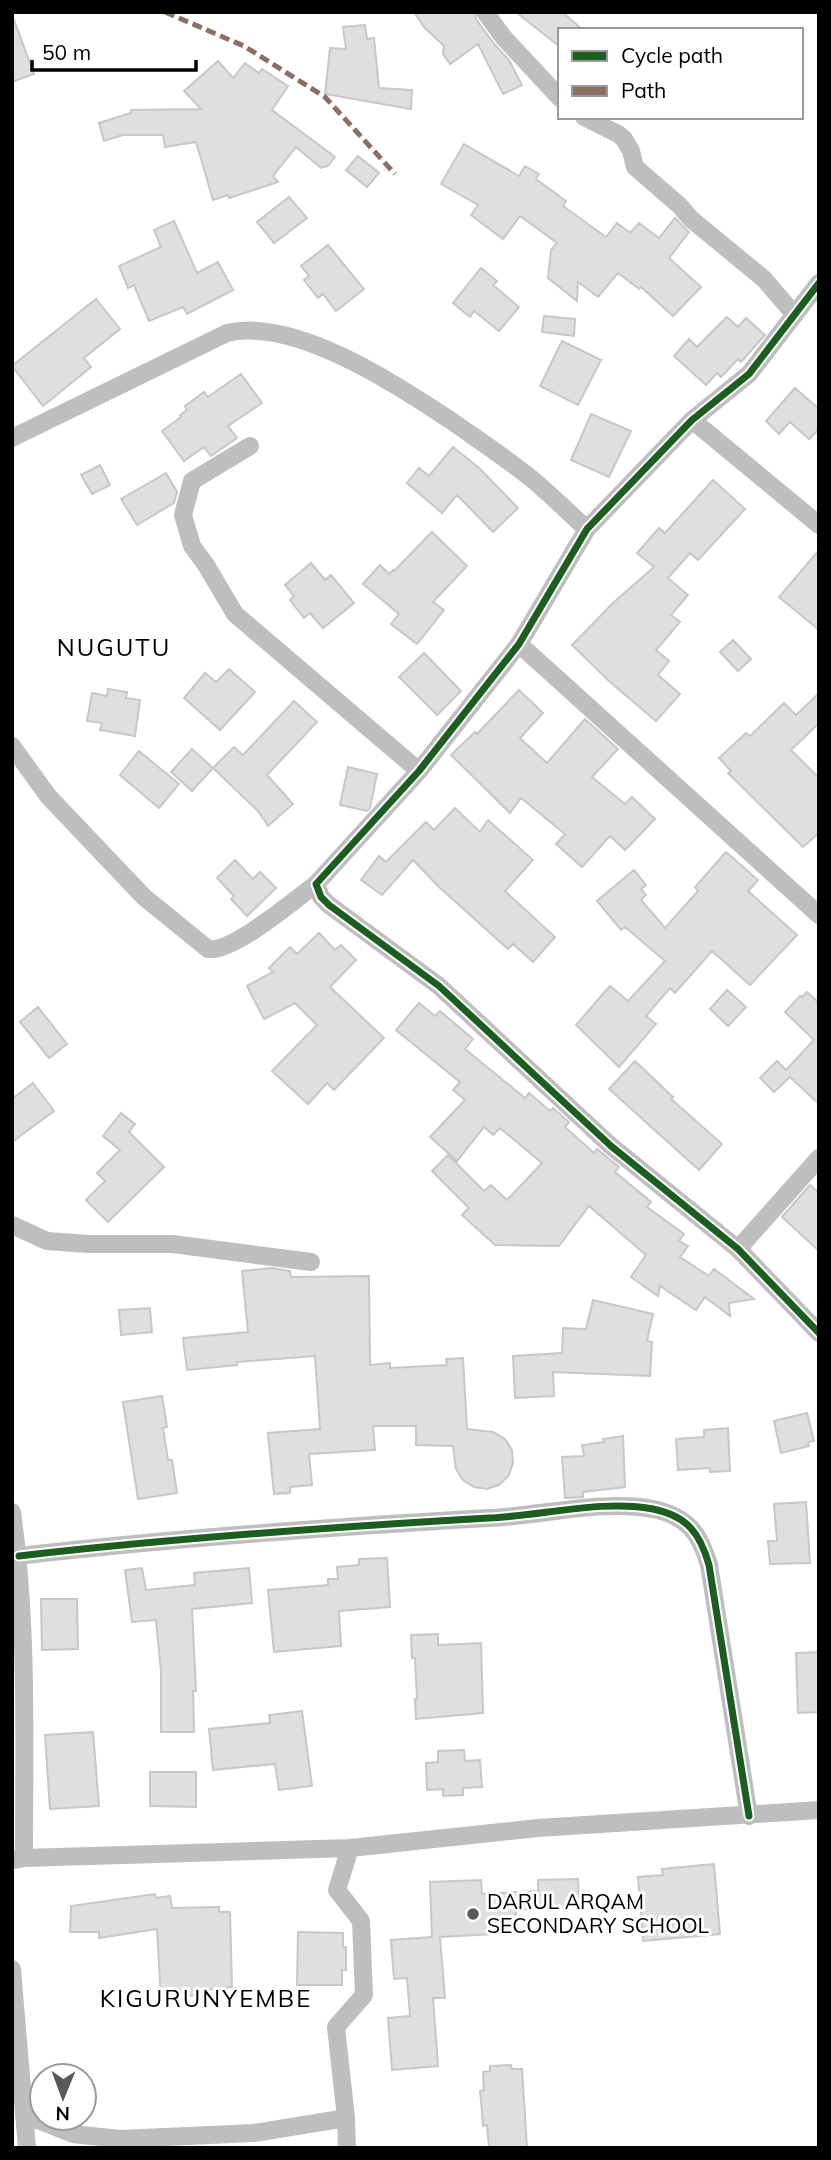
<svg xmlns="http://www.w3.org/2000/svg" width="831" height="2160" font-family="Mulish,sans-serif">
  <rect width="100%" height="100%" fill="#fff"/>
  <path fill="#dfdfdf" stroke="#c7c7c7" stroke-width="2" d="M414 12H474L476 19 495 45 509 60 522 85 503 94 478 44 450 64 443 54 444 46 424 27Z
    M516 12H562L583 30H560V47Z
    M12 20H14L34 74 12 82Z
    M365 25 367 39 374 38 379 88 412 90 411 109 325 94 330 48 346 49 343 27Z
    M218 61 233 78 245 63 259 73 262 69 288 86 272 110 335 157 328 166 321 168 296 147 273 176 278 182 229 198 228 195 213 200 196 142 165 147 163 135H123L104 141 99 123 131 113V110L201 109 184 91Z
    M464 144 519 176 525 166 539 174 536 179 566 201 563 206 606 237 617 223 630 233 639 223 659 238 675 218 689 232 669 258 701 287 673 316 641 287 639 289 618 273 598 297 578 282 577 301 548 278 551 250 557 243 520 216 503 239 471 215 478 205 441 184Z
    M358 156 379 173 367 187 346 170Z
    M289 197 307 218 274 243 257 222Z
    M174 221 197 273 218 262 233 290 187 314 183 307 149 321 134 285 128 288 119 266 161 247 154 230Z
    M328 245 364 289 336 311 323 294 318 298 304 280 309 276 301 266Z
    M481 268 497 281 493 285 519 307 499 331 474 311 470 317 453 303Z
    M96 299 120 329 84 358 91 367 43 406 12 366Z
    M544 316 575 319 574 336 542 332Z
    M727 317 738 327 746 318 765 335 741 362 738 359 721 377 717 373 706 385 674 356 689 339 697 347Z
    M562 341 601 360 578 405 540 386Z
    M241 374 262 403 228 426 237 438 211 456 204 447 184 461 162 431 181 417 180 415 187 410 185 406 204 392 208 397Z
    M795 388 819 409V429L809 439 790 422 779 434 766 421Z
    M591 414 631 431 609 477 571 460Z
    M453 447 479 468 518 508 493 532 457 495 442 513 407 483 419 468 429 476Z
    M100 465 110 485 92 494 81 475Z
    M166 473 177 492 174 503 137 525 121 499Z
    M713 480 745 509 698 560 690 553 668 578 688 595 671 615 680 622 656 650 669 661 658 675 680 694 656 721 610 682 572 645 613 603 654 567 637 553 659 528 665 533Z
    M432 532 467 566 433 602 444 610 417 644 391 624 399 614 363 584 380 565 389 574 393 570 394 571Z
    M819 550V630L779 597Z
    M311 563 325 580 331 575 354 603 323 628 310 613 304 618 290 600 294 596 285 585Z
    M733 640 751 659 738 671 720 652Z
    M424 653 461 691 437 715 399 677Z
    M229 669 255 692 220 730 184 698 205 673 216 682Z
    M108 689 127 692 126 698 140 700 135 736 100 730 102 723 87 721 92 693 107 696Z
    M519 690 543 713 520 738 547 763 585 719 618 749 592 777 625 804 632 797 655 819 625 850 610 836 582 867 556 844 565 834 521 798 510 813 451 755 475 732 477 734Z
    M819 693V723L791 750 819 778V833L803 847 728 773 731 771 719 758 746 733 750 736 784 703 796 715Z
    M294 701 317 722 267 775 293 804 268 826 258 811 213 768 234 747 243 755Z
    M192 749 213 768 192 791 171 772Z
    M139 751 179 784 159 808 120 775Z
    M348 767 377 774 370 808 367 811 340 805Z
    M455 808 480 832 488 820 533 860 505 891 555 937 533 962 513 944 508 949 439 887 413 860 382 895 361 880 379 856 386 862 426 822 434 830Z
    M726 852 758 880 748 891 797 935 750 985 712 951 675 993 670 988 646 1016 656 1024 619 1067 576 1025 610 986 628 1001 665 961 625 927 621 930 597 901 634 870 646 885 641 889 646 895 641 900 665 928 698 891 695 887Z
    M235 860 253 879 260 872 276 888 247 916 231 899 234 896 217 878Z
    M319 933 335 950 341 945 356 960 330 987 384 1038 334 1090 327 1083 308 1104 272 1071 317 1025 295 1003 264 1019 247 986 273 972 269 968 290 947 297 954Z
    M727 990 746 1007 728 1026 710 1009Z
    M807 992 819 1003V1104L790 1077 774 1092 760 1078 777 1061 786 1070 814 1040 785 1012 800 996 802 997Z
    M419 1003 435 1016 440 1011 473 1039 465 1049 525 1098 529 1093 550 1111 553 1108 569 1122 565 1127 594 1153 597 1149 619 1167 615 1172 651 1202 647 1207 684 1234 679 1241 688 1246 680 1257 709 1276 714 1269 754 1299 729 1303 730 1316 705 1297 696 1310 660 1286 658 1296 631 1277 646 1255 589 1206 559 1246 495 1245 462 1215 469 1208 432 1171 448 1155 484 1191 491 1185 507 1200 542 1163 500 1128 493 1135 484 1127 457 1161 430 1137 465 1100 453 1090 460 1082 396 1030Z
    M38 1007 67 1044 49 1058 20 1022Z
    M635 1061 673 1097 671 1099 722 1144 699 1170 609 1089Z
    M33 1083 54 1111 12 1142V1099Z
    M121 1113 135 1124 129 1132 164 1167 108 1222 86 1200 105 1181 97 1173 120 1150 103 1136Z
    M810 1185 819 1193V1251L782 1217Z
    M272 1268 290 1271 291 1277 369 1276 370 1365 390 1363V1368L447 1365 446 1359 463 1358 467 1429 493 1432 505 1439 512 1450 513 1463 509 1475 499 1485 487 1489 474 1487 463 1480 456 1469 453 1446 416 1445V1426H373L375 1450 309 1454 312 1485 290 1487V1493L274 1494 268 1433 320 1429 315 1356 237 1362V1365L187 1370 183 1338 248 1332 242 1271Z
    M593 1300 653 1314 647 1341 652 1342 650 1376 553 1372 554 1396 515 1398 513 1356 562 1353 563 1328 586 1329Z
    M150 1308 152 1332 121 1335 119 1310Z
    M162 1396 167 1427 163 1428 168 1460H172L177 1493 138 1499 123 1402Z
    M807 1413 814 1441 808 1442 809 1446 781 1453 774 1421Z
    M728 1428 730 1471 710 1472V1468L678 1470 676 1439 704 1437V1430Z
    M623 1436 625 1487 583 1492V1497L565 1498 562 1457 584 1456 582 1445 604 1442 603 1439Z
    M806 1502 810 1563 770 1564 768 1541H777L774 1504Z
    M387 1558 390 1607 339 1611 341 1646 274 1652 268 1590 328 1585V1579H338L337 1567 359 1565V1559Z
    M142 1568 146 1590 195 1585 194 1573 249 1568 252 1603 192 1609 196 1691H193L194 1732H161V1672L156 1620 132 1622 125 1570Z
    M41 1599H77L78 1649 42 1650Z
    M438 1634V1645L481 1643 483 1713 416 1719 415 1699H417L415 1658H412L411 1635Z
    M819 1652V1712L798 1713 796 1653Z
    M302 1711 312 1786 279 1790 275 1764 213 1770 209 1729 270 1723 269 1715Z
    M93 1732 99 1806 50 1809 45 1735Z
    M464 1750 465 1761 480 1760 482 1787 463 1788V1795L443 1796V1789L427 1790 426 1763 438 1762V1751Z
    M150 1772H196V1807L150 1806Z
    M714 1864 720 1934 643 1941 638 1877 663 1875 662 1869Z
    M578 1879 579 1907 516 1910 517 1933 440 1937 445 1998H433L438 2066 392 2070 388 2018 410 2016 407 1978 394 1979 391 1940 432 1937 430 1882 481 1880 482 1894 538 1891V1880Z
    M155 1894 156 1898 170 1896 172 1908 219 1907V1912H230L232 1987 206 1990V1994L161 1999 157 1929 99 1938V1932H70L71 1906Z
    M298 1932 343 1933V1947H346V1970H342V1985H297Z
    M511 2065 512 2069H522L527 2148H489L487 2125 483 2126 481 2100 480 2091 484 2090 483 2072 490 2071V2066Z"/>
  <g fill="none" stroke-linecap="round" stroke-linejoin="round">
    <path stroke="#bebebe" stroke-width="18" d="M485 12 504 38 560 98
      M584 117 618 134 624 139 631 151 635 167 680 206 691 219 764 279 794 314
      M819 283 749 374 692 420 587 529 519 644 419 771 316 884 321 897 329 905 439 986 611 1146 738 1249 819 1333
      M692 420 819 525
      M12 438 227 333C295 317 395 384 450 420 477 439 506 458 532 479 551 495 569 513 587 529
      M250 446 192 481 183 515 192 546 206 565 235 614 419 771
      M519 644 819 915
      M12 746 48 796 144 897 208 949C231 954 296 899 316 884
      M12 1225 47 1241 88 1244H173L311 1262
      M738 1249 819 1158
      M12 1512C28 1626 24 1743 24 1858
      M19 1556C175 1538 332 1527 489 1518 540 1516 605 1499 653 1509 687 1516 700 1533 709 1565L749 1816
      M12 1860 24 1858 350 1848 538 1828 819 1810
      M12 1969 27 2148
      M25 2115 73 2134 120 2139 254 2133 346 2118
      M347 2148 346 2118 336 2027 364 1995 361 1921 337 1890 350 1848"/>
    <path stroke="#8d6e63" stroke-width="5" stroke-dasharray="10 5" stroke-linecap="butt" d="M165 12 244 46 325 97 395 174"/>
    <g stroke="#fff" stroke-width="11">
      <path id="cycleway" d="M819 283 749 374 692 420 587 529 519 644 419 771 316 884 321 897 329 905 439 986 611 1146 738 1249 819 1333
        M19 1556C175 1538 332 1527 489 1518 540 1516 605 1499 653 1509 687 1516 700 1533 709 1565L749 1816"/>
    </g>
    <use href="#cycleway" stroke="#1b5e20" stroke-width="7"/>
  </g>
  <circle fill="#595959" stroke="#fff" stroke-width="2.5" cx="473" cy="1914" r="7"/>
  <g text-anchor="middle" stroke-width="6" stroke-linejoin="round" paint-order="stroke">
    <g font-size="21" fill="#000" stroke="#fff" text-anchor="start">
      <text x="487" y="1909">DARUL ARQAM<tspan x="487" dy="24">SECONDARY SCHOOL</tspan></text>
    </g>
    <g font-size="24" letter-spacing="2" fill="#000" stroke="#fff">
      <text x="114" y="656">NUGUTU</text>
      <text x="206" y="2007">KIGURUNYEMBE</text>
    </g>
  </g>
  <rect width="831" height="2160" fill="none" stroke="#000000" stroke-width="28"/>
  <rect x="558" y="28" width="245" height="91" fill="#ffffff" stroke="#999999" stroke-width="2"/>
  <rect x="572" y="51" width="35" height="10" fill="#1b5e20" stroke="#999999" stroke-width="2"/>
  <text x="621" y="63" font-size="21" fill="#000000">Cycle path</text>
  <rect x="572" y="86" width="35" height="10" fill="#8d6e63" stroke="#999999" stroke-width="2"/>
  <text x="621" y="98" font-size="21" fill="#000000">Path</text>
  <g transform="translate(63 2097) rotate(181)"><circle r="33" fill="#ffffff" stroke="#999999" stroke-width="2"/>
  <path d="M0-5L12 26L0 18L-12 26Z" fill="#595959"/>
  <text y="-10" font-size="19" font-weight="bold" text-anchor="middle" fill="#000000">N</text>
  </g>
  <path d="M32 60v10h164v-10" fill="none" stroke="#000000" stroke-width="3.5"/>
  <text x="42" y="60" font-size="21" fill="#000000" stroke="#ffffff" stroke-width="5" paint-order="stroke">50 m</text>
</svg>
